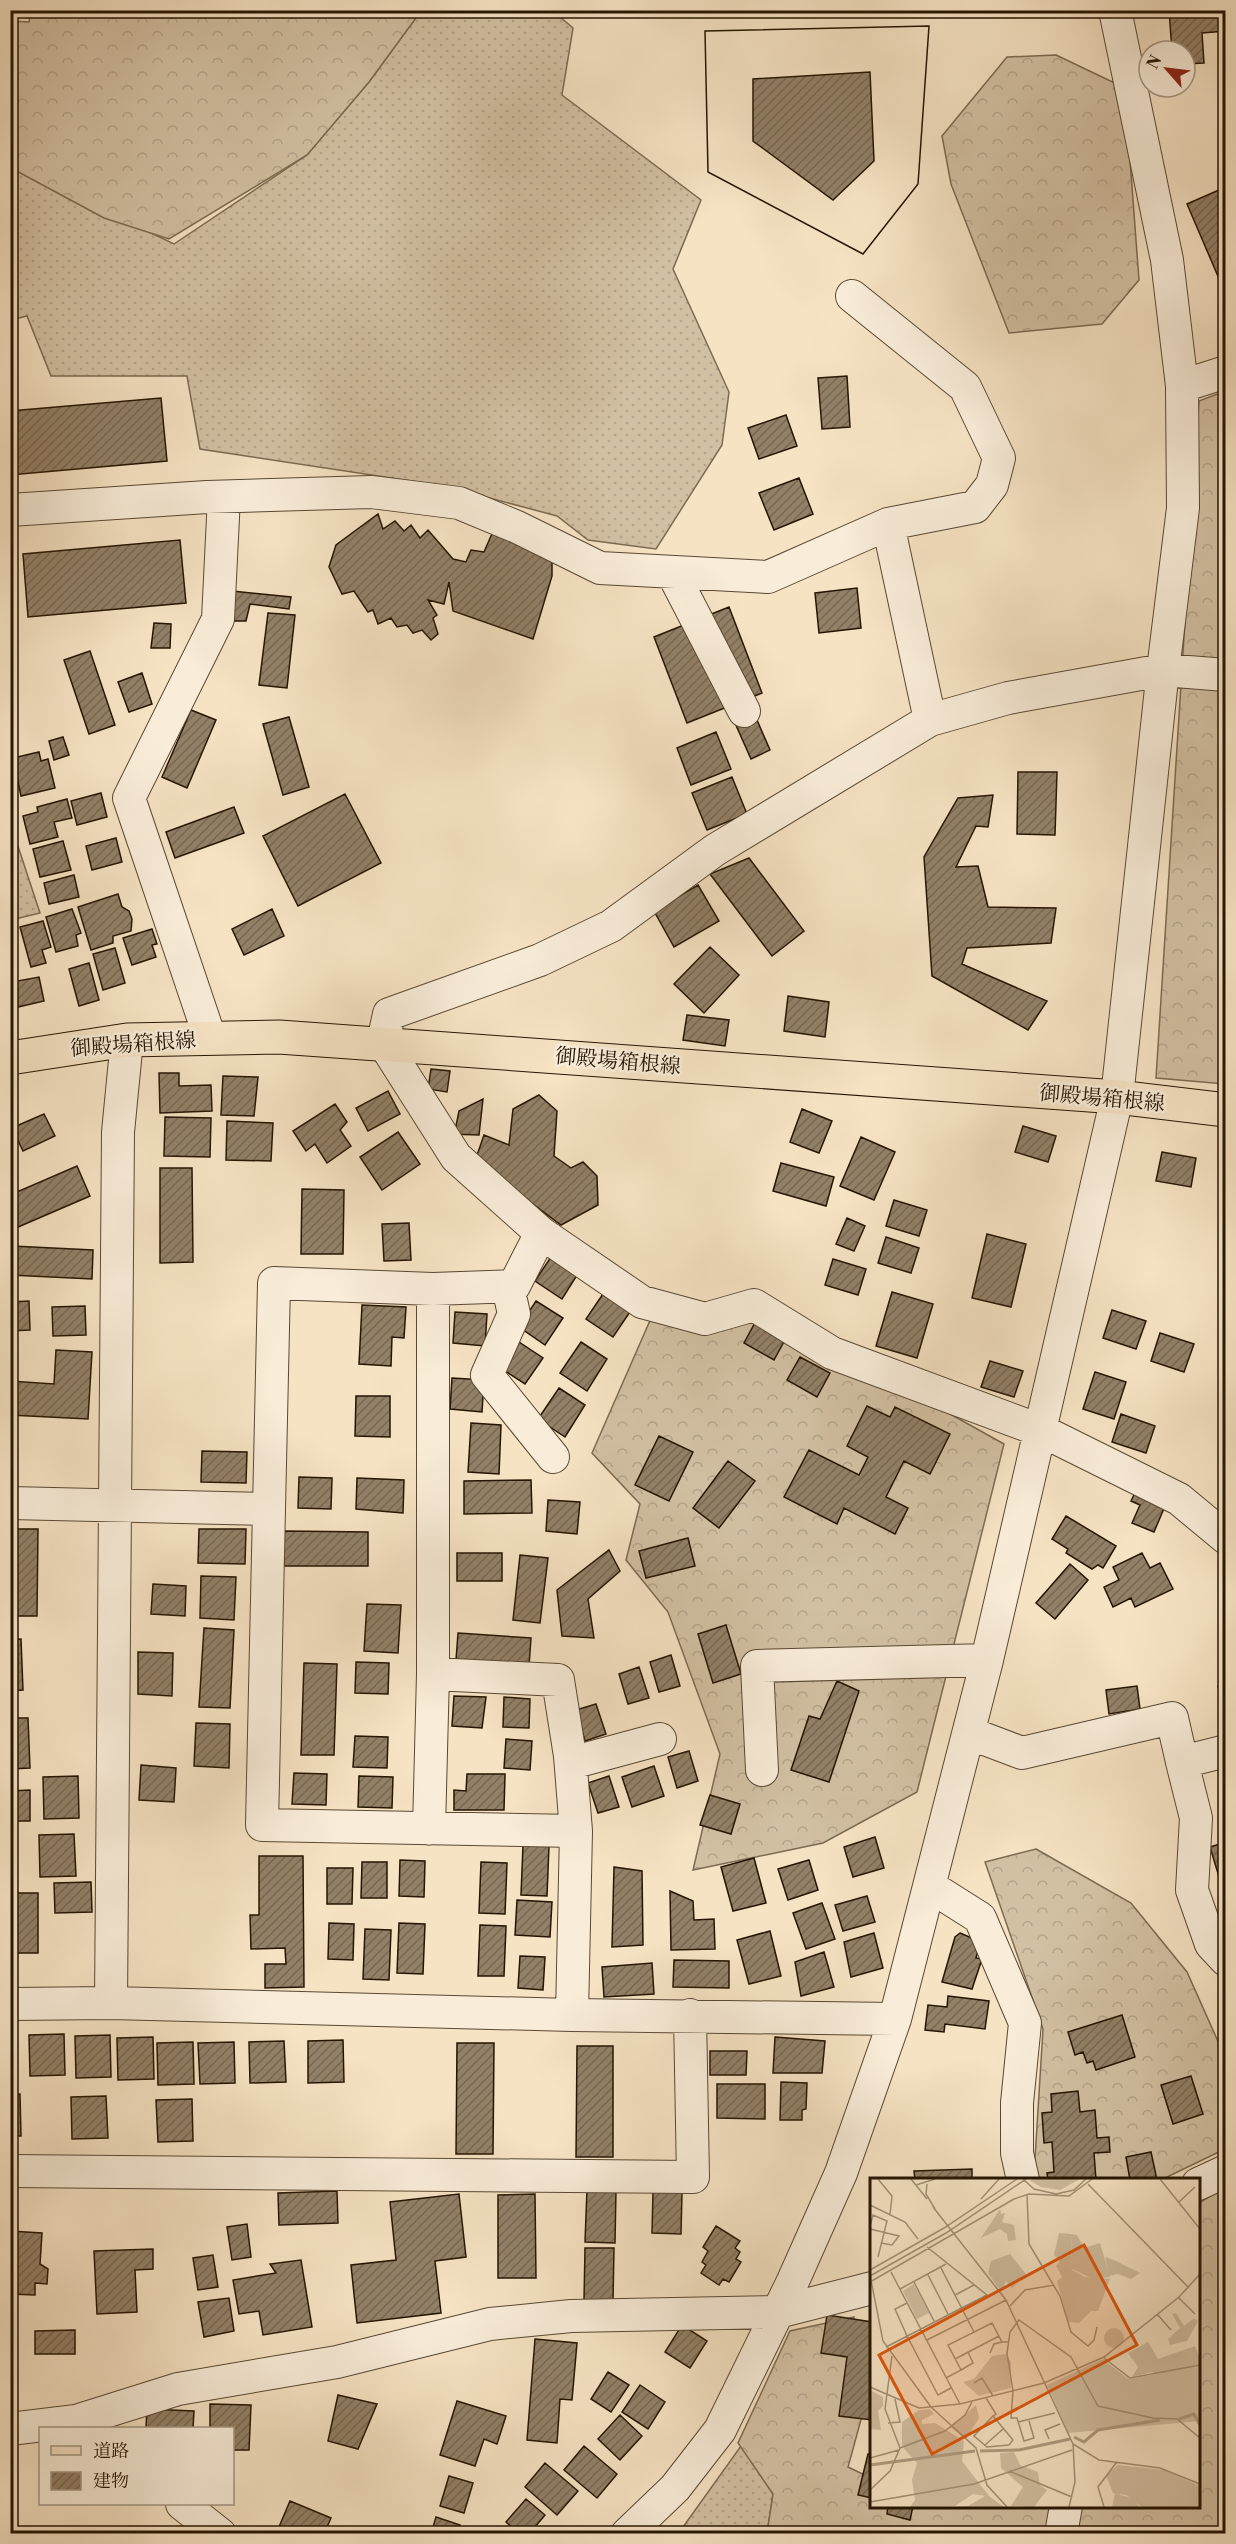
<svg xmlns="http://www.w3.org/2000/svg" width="1236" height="2544" font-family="'Libre Bodoni','Noto Serif JP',serif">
  <defs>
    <pattern id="grass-dots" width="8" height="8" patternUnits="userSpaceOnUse" patternTransform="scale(1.5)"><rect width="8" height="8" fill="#d2c0a3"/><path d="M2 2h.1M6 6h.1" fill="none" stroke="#b4a48b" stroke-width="1.8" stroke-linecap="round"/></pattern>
    <pattern id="forest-crowns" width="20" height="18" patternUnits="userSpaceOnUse" patternTransform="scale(1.5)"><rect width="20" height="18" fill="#d2c0a3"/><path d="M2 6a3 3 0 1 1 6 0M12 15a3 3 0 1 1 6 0" fill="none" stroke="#b4a48b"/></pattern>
    <pattern id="building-hatch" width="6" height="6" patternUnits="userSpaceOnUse" patternTransform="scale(1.5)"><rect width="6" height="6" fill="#928067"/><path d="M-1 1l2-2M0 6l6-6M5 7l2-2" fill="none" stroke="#776853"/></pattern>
  </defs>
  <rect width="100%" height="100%" fill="#f6e3c4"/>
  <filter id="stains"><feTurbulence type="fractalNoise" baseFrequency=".00333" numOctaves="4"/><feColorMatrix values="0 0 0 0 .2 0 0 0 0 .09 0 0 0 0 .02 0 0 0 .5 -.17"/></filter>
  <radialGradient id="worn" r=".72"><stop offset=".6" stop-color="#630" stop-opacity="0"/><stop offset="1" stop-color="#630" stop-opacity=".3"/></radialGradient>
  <path fill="url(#grass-dots)" stroke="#7c6a52" stroke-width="1.5" d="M421 11H553L573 28 562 95 701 200 673 269 729 392 722 445 656 549 588 540 557 516 445 486 200 449 187 376H51L27 316 11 320 10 166 174 244 307 155 369 82Z
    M11 825 40 913 11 920H10Z
    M741 2446 773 2494 767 2533 678 2534Z"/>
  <path fill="url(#forest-crowns)" stroke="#7c6a52" stroke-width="1.5" d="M31 11V10L421 11 369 82 307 155 169 239 104 218 11 168V21L29 22Z
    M1056 55 1119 85 1130 160 1139 280 1102 324 1009 333 951 184 942 136 1007 57Z
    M1225 391V1084L1156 1078 1199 401Z
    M754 1305 1004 1444 917 1792 823 1843 693 1870 720 1754 668 1612 626 1560 640 1504 592 1453 652 1316Z
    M1036 1849 1131 1903 1187 1972 1225 2057V2149L1163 2179H1037L1034 2175 1043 2029 985 1862Z
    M1225 2187V2533H767L773 2494 738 2443 790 2331 854 2317 846 2389 867 2398 848 2467 871 2478 872 2506H1198L1199 2203Z"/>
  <path fill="url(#building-hatch)" stroke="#251502" stroke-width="1.5" fill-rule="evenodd" d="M1169 10H1226V31L1202 33 1204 63 1185 64V51H1172Z
    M929 26 918 184 863 254 708 172 705 31ZM870 72 874 161 833 200 753 141V79Z
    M929 26 918 184 863 254 708 172 705 31Z
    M1226 187V295L1187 204Z
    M847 376 850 427 822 429 818 378Z
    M161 398 167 461 10 475V411Z
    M786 415 797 446 759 459 748 428Z
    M799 478 813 514 774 530 759 493Z
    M378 514 383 529 395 521 404 531 411 525 420 538 428 530 453 559 466 562 471 550 484 552 494 529 552 562V576L533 639 453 611 449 582 444 604 428 600 437 615 433 618 438 634 431 640 422 630 413 633 407 625 397 627 391 618 378 624 373 610 368 612 354 591 342 594 329 567 336 545Z
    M180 540 186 603 28 617 23 554Z
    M857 588 861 628 819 633 815 593Z
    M232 591 291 597 289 609 250 604 246 621H228Z
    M729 607 762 693 687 723 654 637Z
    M268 613 295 615 287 688 259 685Z
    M154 623 171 624 170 648H151Z
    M10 639H14L17 682H10Z
    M90 651 115 725 89 734 64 660Z
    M142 673 152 704 129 712 118 682Z
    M191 710 216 720 187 788 162 777Z
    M289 717 309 787 283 795 263 724Z
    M757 720 770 750 751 759 735 723Z
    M716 732 731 769 691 785 677 748Z
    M63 737 69 755 54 760 49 741Z
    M39 752 41 761 48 759 55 788 21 796 13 758Z
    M1018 772H1057L1055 835 1017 834Z
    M732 777 747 814 707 830 692 793Z
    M101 793 107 817 77 825 71 801Z
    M345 794 381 863 298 906 263 836Z
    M993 795 988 827 976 826 956 867 978 866 988 907 1056 908 1051 943 967 948 962 964 1047 1001 1028 1030 932 976 924 857 958 798Z
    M67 799 72 818 54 822 58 837 30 844 23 816 38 812 37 807Z
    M234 807 244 833 175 858 166 832Z
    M116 838 122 862 92 870 86 846Z
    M63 841 71 870 40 877 33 849Z
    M749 858 804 931 772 956 710 874Z
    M74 875 79 897 49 904 44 883Z
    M698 885 719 921 674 947 654 911Z
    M118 894 122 907 129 911 132 919 131 931 113 936V943L91 950 78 907Z
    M72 909 81 933 76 935 78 946 56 952 46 917Z
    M272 909 284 936 244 955 232 929Z
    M43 921 51 947 42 950 46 963 31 967 20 927Z
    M152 929 157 944 152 945 156 957 132 965 123 938Z
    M710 947 739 975 704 1013 674 984Z
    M115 948 125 983 103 990 93 954Z
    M89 963 99 1000 79 1006 69 969Z
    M39 977 44 1001 18 1007 12 982Z
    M788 996 829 1002 825 1037 784 1031Z
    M687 1015 729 1020 725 1046 683 1040Z
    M431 1069 450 1071 447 1092 428 1089Z
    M159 1073H179V1086L211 1085 212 1111 160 1113Z
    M223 1076 258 1077 254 1116 221 1115Z
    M388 1091 400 1114 368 1131 356 1108Z
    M539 1095 557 1111 554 1156 571 1168 583 1162 597 1176 598 1205 561 1225 475 1161 484 1135 509 1145 513 1109Z
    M483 1099 479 1135 450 1134 452 1128 456 1126 459 1111Z
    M335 1104 347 1122 340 1130 351 1146 327 1163 315 1144 306 1151 293 1131Z
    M802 1109 832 1121 819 1153 790 1142Z
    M44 1114 55 1136 23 1151 12 1128Z
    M165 1117 211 1118 210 1157 164 1156Z
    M227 1121 273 1123 271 1161 226 1160Z
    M1023 1126 1056 1136 1048 1162 1015 1152Z
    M398 1132 420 1164 382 1190 360 1157Z
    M861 1137 895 1152 874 1200 840 1186Z
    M1162 1152 1196 1158 1191 1187 1156 1181Z
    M781 1163 834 1177 826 1206 773 1191Z
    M77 1166 90 1196 11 1230 10 1195Z
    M160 1168H192L193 1262 160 1263Z
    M302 1189 344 1190 343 1254H301Z
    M894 1200 927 1210 919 1236 886 1226Z
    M847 1218 865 1226 854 1251 836 1244Z
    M409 1223 411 1260 384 1261 382 1224Z
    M987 1234 1026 1244 1011 1307 972 1298Z
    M886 1237 919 1248 911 1273 878 1263Z
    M12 1246 93 1250 92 1279 10 1275Z
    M553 1254 579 1272 562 1299 535 1281Z
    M833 1259 866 1269 858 1295 825 1285Z
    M607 1288 634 1306 613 1337 586 1319Z
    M892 1292 933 1304 917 1358 876 1346Z
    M29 1301 30 1330 10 1331V1302Z
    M536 1301 563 1318 545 1345 519 1327Z
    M362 1305 406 1307 404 1338 392 1337 391 1366 359 1364Z
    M85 1306 86 1335 53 1336 52 1307Z
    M1112 1310 1146 1321 1136 1349 1103 1338Z
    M455 1312 487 1314 485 1346 453 1343Z
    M757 1319 787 1336 774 1360 744 1343Z
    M1160 1333 1194 1344 1184 1372 1151 1361Z
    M516 1340 543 1358 525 1384 499 1367Z
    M581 1342 607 1359 587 1391 560 1373Z
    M56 1350 92 1352 88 1419 10 1415V1381L54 1384Z
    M800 1357 830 1373 817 1397 787 1380Z
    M990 1361 1023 1371 1014 1397 981 1387Z
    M1095 1372 1126 1382 1114 1419 1083 1409Z
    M452 1378 484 1380 482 1412 450 1409Z
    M559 1388 585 1405 565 1437 538 1419Z
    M356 1396H390V1437L355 1436Z
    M867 1406 890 1417 895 1407 950 1434 930 1474 904 1461 886 1497 908 1508 895 1534 844 1508 837 1524 784 1497 809 1450 859 1475 868 1457 847 1446Z
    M1121 1414 1155 1426 1146 1453 1112 1442Z
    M471 1423 501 1425 499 1474 468 1472Z
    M659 1436 693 1452 669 1501 635 1485Z
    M202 1451 247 1452 246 1483 201 1482Z
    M728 1461 755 1481 719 1528 693 1508Z
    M299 1477 332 1478 331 1509 298 1508Z
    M357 1478 404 1480 403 1513 356 1509Z
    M531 1480 532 1513 464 1514V1481Z
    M1138 1486 1168 1499 1154 1532 1132 1523 1140 1505 1131 1501Z
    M548 1500 580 1502 577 1534 546 1531Z
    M1066 1516 1116 1546 1103 1568 1098 1565 1092 1569 1066 1553 1068 1549 1052 1539Z
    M10 1529H38L37 1616H10Z
    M199 1529H246L245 1564 198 1563Z
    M284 1531 368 1532V1566H284Z
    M688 1538 695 1566 646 1578 639 1551Z
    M609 1550 620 1571 588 1599 594 1638 562 1636 557 1590Z
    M457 1553H502V1581H457Z
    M1142 1553 1150 1568 1160 1563 1173 1589 1135 1607 1131 1598 1113 1607 1104 1587 1119 1580 1113 1567Z
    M520 1555 548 1558 540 1623 513 1620Z
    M1070 1564 1088 1580 1055 1619 1036 1603Z
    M201 1576 236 1577 234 1620 200 1618Z
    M153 1584 186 1586 185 1616 151 1614Z
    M367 1604 401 1605 398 1653 364 1651Z
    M726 1625 741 1674 713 1683 698 1634Z
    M204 1628 234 1630 230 1708 199 1707Z
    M458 1633 531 1638 529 1666 456 1660Z
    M21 1639 23 1690 10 1691V1640Z
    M138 1652 173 1653 172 1696 138 1694Z
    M671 1655 680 1686 659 1692 650 1662Z
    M356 1662 389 1663 388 1694 355 1693Z
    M304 1663 337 1664 334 1755H301Z
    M639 1667 649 1698 628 1704 619 1674Z
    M837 1681 859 1691 829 1782 791 1770 809 1716 820 1719Z
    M1226 1684V1719L1218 1686Z
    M1137 1686 1140 1709 1109 1714 1106 1690Z
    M454 1696 486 1697 482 1728 452 1726Z
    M504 1697 530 1699 529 1728 503 1727Z
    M596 1704 606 1734 585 1741 576 1710Z
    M10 1718H28L30 1768 10 1769Z
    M196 1723 230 1724 229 1768 194 1766Z
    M355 1736 388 1737 387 1768 353 1767Z
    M506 1739 532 1741 530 1770 504 1768Z
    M689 1751 698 1781 677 1788 668 1757Z
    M141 1765 176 1768 174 1802 139 1800Z
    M654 1766 664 1796 632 1807 622 1777Z
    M294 1773 327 1774 326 1805 292 1804Z
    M467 1774H505L504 1810H454V1790L466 1791Z
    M78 1776 79 1818 44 1819 43 1777Z
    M359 1776 393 1777 392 1808 358 1807Z
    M609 1776 619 1807 598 1813 588 1783Z
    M30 1790V1821H10V1791Z
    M710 1795 740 1804 731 1834 700 1825Z
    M74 1834 76 1876 40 1877 39 1835Z
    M875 1837 884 1868 853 1877 844 1847Z
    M1226 1842V1900L1210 1847Z
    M523 1845 549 1846 547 1896 521 1895Z
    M259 1856H303L304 1987 265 1988V1964H286L285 1948 251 1949 250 1915H259Z
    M754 1858 766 1903 733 1911 721 1867Z
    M400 1860 425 1861 424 1897 399 1896Z
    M809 1860 818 1890 788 1900 778 1869Z
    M362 1862H387V1898H361Z
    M481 1862 507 1863 505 1914 479 1913Z
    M614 1867 642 1871 643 1945 612 1947Z
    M327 1868H353L352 1904H327Z
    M91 1882 92 1912 55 1913 54 1883Z
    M670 1891 693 1901 694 1920 714 1919 715 1949 671 1950Z
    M10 1893H38V1953H10Z
    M867 1896 875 1922 843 1931 835 1905Z
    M517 1900 552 1902 550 1937 515 1935Z
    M822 1903 835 1939 806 1949 793 1913Z
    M329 1923 354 1924 353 1960 328 1959Z
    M399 1923 425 1924 423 1974 397 1973Z
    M480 1925 506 1926 504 1976H478Z
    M365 1929 391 1930 389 1980 363 1979Z
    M770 1931 781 1976 749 1984 737 1940Z
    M874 1933 883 1968 851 1977 844 1942Z
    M960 1933 972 1938 979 1947 976 1958 982 1959 972 1989 942 1982 955 1937Z
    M824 1952 834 1987 801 1996 795 1962Z
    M520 1956 545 1957 543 1990 518 1988Z
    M674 1960 729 1961V1988L673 1987Z
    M652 1963 654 1994 604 1997 602 1967Z
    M948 1996 989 2001 985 2029 945 2024 944 2032 925 2030 928 2005 947 2007Z
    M1122 2015 1135 2057 1096 2070 1093 2061 1087 2063 1083 2052 1075 2055 1068 2032Z
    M64 2034 65 2075 30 2076 29 2035Z
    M110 2035 111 2077 76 2078 75 2036Z
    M153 2037 154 2079 118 2080 117 2038Z
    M775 2037 825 2041 822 2073H773Z
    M343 2040 344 2082 308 2083V2041Z
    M284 2041 286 2082 250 2083 249 2042Z
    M193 2042 194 2084 158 2085 157 2043Z
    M234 2042 235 2083 200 2084 198 2043Z
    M457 2043H494L493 2154H456Z
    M577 2046H613V2157H576Z
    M710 2051H747L746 2075H710Z
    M1191 2076 1203 2114 1173 2124 1161 2085Z
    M781 2082 807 2083 806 2109 802 2110V2120H780Z
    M717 2084H765V2119L717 2118Z
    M1078 2091 1080 2112 1095 2110 1097 2138 1109 2137 1110 2152 1094 2153 1096 2180H1048L1047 2173 1054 2172 1052 2142 1044 2143 1042 2113 1052 2112 1051 2094Z
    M20 2094 21 2136H10V2095Z
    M106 2096 108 2138 72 2139 71 2097Z
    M192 2099 193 2141 158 2142 156 2100Z
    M1151 2152 1157 2180H1130L1126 2157Z
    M972 2169V2180H915L914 2171Z
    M587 2189 616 2190 615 2243 585 2242Z
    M337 2191 338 2223 279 2225 278 2193Z
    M653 2192H682L681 2234 652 2233Z
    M459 2194 466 2257 435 2261 441 2313 357 2323 351 2265 396 2260 390 2202Z
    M535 2194 536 2278H498V2195Z
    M247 2224 251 2257 232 2260 227 2227Z
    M716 2226 740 2241 735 2248 740 2252 736 2259 741 2262 729 2282 723 2279 719 2285 701 2273 706 2265 702 2262 708 2251 703 2247Z
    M10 2231 42 2233 40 2264 48 2269 47 2284 35 2283V2295L10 2294Z
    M585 2248H614L613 2301 584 2300Z
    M153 2249V2269L135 2270 137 2312 97 2314 94 2251Z
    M213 2255 218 2287 198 2290 193 2258Z
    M301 2260 312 2327 263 2335 259 2311 239 2314 233 2280 276 2273 270 2264Z
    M229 2298 234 2331 204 2337 198 2302Z
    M827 2315 872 2322V2420L839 2416 847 2357 821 2353Z
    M682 2325 707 2341 690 2368 665 2352Z
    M75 2330V2354H35V2331Z
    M535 2339 577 2343 572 2400 560 2399 557 2443 527 2440Z
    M608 2372 629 2385 611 2412 591 2399Z
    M640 2385 665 2402 648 2429 622 2412Z
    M338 2395 377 2404 358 2449 328 2441Z
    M457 2401 506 2416 497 2444 484 2439 475 2466 440 2455Z
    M210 2404 251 2405 249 2450H232V2428H210Z
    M147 2409 194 2411 193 2428H146Z
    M620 2415 642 2436 620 2460 598 2439Z
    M584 2446 617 2474 597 2498 564 2470Z
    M868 2454 872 2455V2498L858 2495Z
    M545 2463 578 2491 557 2515 525 2487Z
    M449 2476 473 2483 464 2513 440 2506Z
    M526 2499 545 2515 529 2534H519L506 2522Z
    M290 2501 331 2518 324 2534H276Z
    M888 2506H913L910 2520 887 2514Z
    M436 2517 460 2525 457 2534H431Z"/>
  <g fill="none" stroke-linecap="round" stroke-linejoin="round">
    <g stroke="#594832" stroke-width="34">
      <path id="minor" d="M1182 386 1226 372
        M10 510 207 497 371 492 459 503 517 527 600 568 768 577 888 524 975 507 992 485 999 458 965 387 852 296
        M888 524 930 720
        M672 572 744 711
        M1226 675 1163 670 1008 698 930 720 715 850 611 926 540 960 389 1014 383 1042 456 1157 541 1233 642 1302 705 1319 754 1305 832 1353 1042 1431 1179 1499 1226 1538
        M210 1038 129 798 218 619 224 497
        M541 1233 514 1286 433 1289 274 1283 262 1825 576 1831 572 2015
        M508 1287 514 1314 487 1375 553 1457
        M10 1503 268 1509
        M433 1674 558 1680 570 1756 576 1831
        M969 1733 1022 1753 1172 1718 1182 1762
        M1226 1751 1182 1762 1196 1818 1192 1890 1211 1944 1226 1960
        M571 1763 660 1739
        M762 1770 757 1666 987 1660
        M429 1829 433 1674V1289
        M931 1887 980 1918 1025 2023 1017 2103V2153L1023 2180
        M111 2003 118 1132 127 1040
        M10 2004 111 2003 572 2015 895 2019
        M10 2171 693 2177 690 2015
        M1198 2184 1226 2171
        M10 2429 76 2421 178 2389 337 2362 490 2324 571 2316 778 2312 872 2288
        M182 2504 220 2534
        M627 2534 675 2488 720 2430 793 2281 841 2173 895 2019 987 1660 1117 1097 1163 670 1183 508 1182 386 1167 260 1115 10
        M1061 2534 1066 2506"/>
    </g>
    <g stroke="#251502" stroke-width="35">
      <path id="major" d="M10 1058 127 1040 279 1037 1117 1097 1226 1110"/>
    </g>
    <use href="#minor" stroke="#f9edd9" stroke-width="32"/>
    <use href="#major" stroke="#f6e3c4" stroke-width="33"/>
  </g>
  <g text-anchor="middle" stroke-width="5" stroke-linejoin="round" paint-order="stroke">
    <g font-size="21" fill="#251502" stroke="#f9edd9">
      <text transform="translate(133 1044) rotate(-4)" y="7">御殿場箱根線</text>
      <text transform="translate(618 1061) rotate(5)" y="7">御殿場箱根線</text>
      <text transform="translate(1102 1098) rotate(5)" y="7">御殿場箱根線</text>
    </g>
  </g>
  <g transform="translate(870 2178)">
    <rect width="330" height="330" fill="#f6e3c4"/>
    <path d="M163 1H210L190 12 171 9 160 3ZM189 55 201 56 202 92 215 99 240 101 228 133H221L209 145 198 144 187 103 192 99 186 88 190 83 184 77ZM140 76 156 96 142 110 136 103 131 114 118 95 121 83ZM235 79 244 82 270 95 261 101 248 96 239 98ZM44 106 59 135 47 141 33 113ZM235 183 259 201 330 188V243L283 239ZM248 287 294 292 330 308V329H272L256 317 243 315 236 297Z" fill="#d2c0a3"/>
    <path d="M130 31 131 36 135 35 132 44 144 47 146 62 138 63 137 56 130 51 111 60ZM201 56 207 57 214 70 230 65 240 99 223 101 202 91ZM306 135 314 148 324 140 328 143 317 163 300 167 298 161 310 150 302 136ZM234 160a10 10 0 1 1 20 0a10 10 0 1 1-20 0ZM278 164 288 181 325 168 330 180V243L198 255 177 207 233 181 274 225 312 236 328 222 303 215 299 198 281 194 262 199 268 189 258 175ZM136 176 141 184V210L109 218 93 204 104 201 122 178ZM0 212 13 219V228L8 233 11 252 0 251ZM106 227 109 240 96 261 80 249ZM60 231 64 236 52 242V246L65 245 94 263 92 283 119 318 134 329H85L98 328 115 318 103 316 85 328 40 329 45 322 42 302 47 285 32 268V244L49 232ZM144 274 150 287 168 294 170 307 177 312 164 329 141 328 153 309 131 290 130 275ZM245 315 263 321 270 329H242Z" fill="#d2c0a3"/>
    <path fill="none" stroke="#af9d82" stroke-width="3" d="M309 241 324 236 330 247M204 259 214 264 228 252 290 242M110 273 149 272 200 261M0 287 105 273"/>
    <path fill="none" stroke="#a29176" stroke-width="1.5" d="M8 1 22 18 20 36M41 1 57 21M153 1 164 11 186 16 204 12 216 1M290 1 330 51M57 6 56 16 65 31M218 6 319 110M46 7 65 1M157 16 159 66 190 118 201 154 218 168 224 162 227 149M111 21 129 1M309 24 325 9M0 27 35 44 48 61M63 29 136 122 203 266 229 282 290 290 330 306M0 48 3 37 17 43 8 79M0 51 29 58 22 67 11 65M71 90 104 154M0 92 74 50 147 1M21 94 90 226M0 97 13 163 61 229 106 270 117 307 137 329M58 97 78 136M0 98 76 55 156 1M0 104 144 21 159 16 199 18 222 1M44 104 64 143M30 111 76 86M85 117 104 107M308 119 325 136M37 125 25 131 37 158 68 217 81 210M140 128 155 112 184 107M287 136 301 152M57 162 136 122M16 169 117 117 57 69M120 175 124 166 132 164M234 180 260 200 330 187M85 181 129 158M91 192 103 185 98 174M76 200 91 192 78 167 122 145 132 164H138M104 205 112 200 123 218M0 209 49 230 90 226 174 205 234 179 309 119 330 96M116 220 126 236 123 238M123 238 143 262 139 267 117 269 104 258ZM159 243 164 260 154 263 147 240H141L143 213 137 175 140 154 149 142 201 179 228 228 283 240 307 241 330 260M148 244 185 235M18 245 30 244 25 221M179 261 175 252 190 246M115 267 133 251M30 270 75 253 95 237 102 224M0 280 29 272M139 293 202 319M0 312 20 293 30 270 15 231 22 178M0 324 104 306 202 272M199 329 205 304 203 266M234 329 228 309 246 285"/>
    <path fill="#de560c" fill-opacity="0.15" stroke="#de560c" stroke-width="3" d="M214 67 267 167 62 276 9 177Z"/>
    <rect width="330" height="330" fill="none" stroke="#251502" stroke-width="3"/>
  </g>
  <rect width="1236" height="2544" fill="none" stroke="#f6e3c4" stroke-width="36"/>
  <rect x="12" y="12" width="1212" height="2520" fill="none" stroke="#251502" stroke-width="3"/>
  <rect x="18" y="18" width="1200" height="2508" fill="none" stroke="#251502" stroke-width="1.5"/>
  <rect x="39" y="2427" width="195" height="78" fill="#f9edd9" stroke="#a49783" stroke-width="1.5"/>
  <rect x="51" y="2446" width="30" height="9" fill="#f6e3c4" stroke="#a49783" stroke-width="1.5"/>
  <text x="93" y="2457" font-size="18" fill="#251502">道路</text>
  <rect x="51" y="2472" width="30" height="18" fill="url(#building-hatch)" stroke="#a49783" stroke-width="1.5"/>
  <text x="93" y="2487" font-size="18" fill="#251502">建物</text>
  <g transform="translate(1167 69) rotate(298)"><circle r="28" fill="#f9edd9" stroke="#a49783" stroke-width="1.5"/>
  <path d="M0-4.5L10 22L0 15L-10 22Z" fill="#8f2418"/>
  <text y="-9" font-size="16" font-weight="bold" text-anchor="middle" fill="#251502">N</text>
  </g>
  <rect width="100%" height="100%" filter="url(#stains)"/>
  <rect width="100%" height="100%" fill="url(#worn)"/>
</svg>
